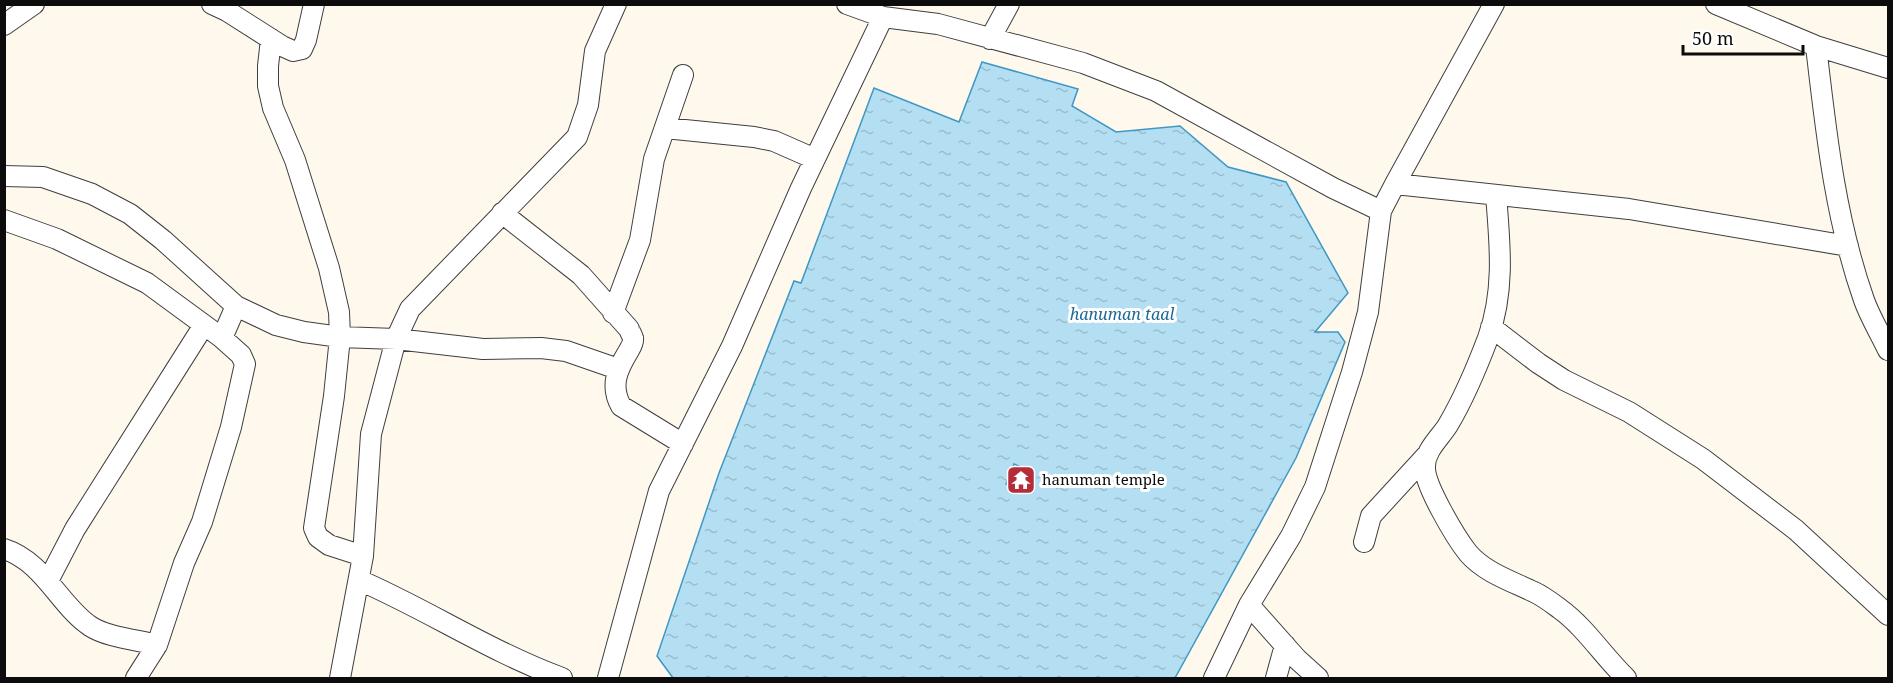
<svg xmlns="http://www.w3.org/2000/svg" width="1893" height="683" font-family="'Noto Serif',serif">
  <defs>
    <pattern id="water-ripples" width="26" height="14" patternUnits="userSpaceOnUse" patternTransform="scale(1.5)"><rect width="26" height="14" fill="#b4def2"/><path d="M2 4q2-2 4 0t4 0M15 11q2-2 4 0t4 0" fill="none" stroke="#9abdce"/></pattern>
  </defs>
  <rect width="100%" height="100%" fill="#fef9ec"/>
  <path fill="url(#water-ripples)" stroke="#3f97c5" stroke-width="1.5" fill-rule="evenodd" d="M982 62 1078 89 1072 106 1116 132 1180 126 1228 167 1286 182 1348 293 1315 332H1338L1345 342 1296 458 1175 678H673L657 656 719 473 794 281 801 283 874 88 959 122ZM1014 464 1034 473 1025 493 1006 484Z"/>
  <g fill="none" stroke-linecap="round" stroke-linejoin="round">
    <g stroke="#3f3f3f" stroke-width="22">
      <path id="minor" d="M212 4 227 11 282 46 293 51 302 49 306 40 314 4
        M847 4 883 17 938 24 1083 63 1156 91 1333 188 1381 211
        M1716 4 1816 46 1888 68
        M4 25 34 4
        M271 39 268 66V86L273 108 295 160 329 268 339 312 340 337 334 396 314 528 318 537 329 545 363 556
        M990 39 1009 4
        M1816 46C1826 132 1835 218 1864 300 1870 317 1880 333 1888 350
        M665 128 754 137 774 141 815 159
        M4 176 43 177 92 194 130 214 163 240 236 306 222 338
        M1395 184 1629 209 1848 246
        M1496 195C1500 244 1505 291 1488 338 1477 367 1464 398 1448 425 1440 438 1424 451 1425 468 1425 486 1456 538 1468 553 1484 572 1511 581 1534 592 1543 596 1552 603 1560 609 1585 627 1604 657 1626 678
        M502 213 581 275 629 329C629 330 633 337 633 338 634 343 630 348 628 352 617 370 610 386 621 406L683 444
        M4 220 57 239 147 283 222 338 241 355 245 364 231 427 202 522 184 563 157 645 136 678
        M236 306 276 325 304 332 340 337 396 339 483 349 541 348 566 351 618 369
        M613 313 640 240 654 159 683 75
        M1491 327 1538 363 1564 380 1629 412 1703 459 1796 530 1888 615
        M1364 542 1371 516 1426 456
        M4 549C43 561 60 606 90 626 106 637 138 640 157 645
        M359 580C428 610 491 652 562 678
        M48 581 75 529 204 325
        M1249 605 1297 659 1318 678
        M340 678 363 556 371 434 396 339 410 309 577 137 588 105 595 51 616 4
        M608 678 659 491 732 346 801 188 883 17
        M1214 678 1249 605 1291 536 1315 487 1352 372 1368 312 1381 211 1395 184 1494 4
        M1276 678 1285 645"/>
    </g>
    <use href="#minor" stroke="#fff" stroke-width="20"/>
  </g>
  <defs>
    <g id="temple-square" transform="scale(1.5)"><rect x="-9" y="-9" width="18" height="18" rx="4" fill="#b32d3b" stroke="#fff"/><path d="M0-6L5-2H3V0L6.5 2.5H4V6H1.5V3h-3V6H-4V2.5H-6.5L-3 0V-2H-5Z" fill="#fff"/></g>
  </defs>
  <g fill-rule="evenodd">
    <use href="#temple-square" x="1021" y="480"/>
  </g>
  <g text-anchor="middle" stroke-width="6" stroke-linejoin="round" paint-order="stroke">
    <g font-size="15" fill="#0c0c0c" stroke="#fff" text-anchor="start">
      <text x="1042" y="485">hanuman temple</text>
    </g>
    <g font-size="16" font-style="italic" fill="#1d6895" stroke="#fff">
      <text x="1122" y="320">hanuman taal</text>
    </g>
  </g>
  <rect width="1893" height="683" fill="none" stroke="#0c0c0c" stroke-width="12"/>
  <path d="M1683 45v9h120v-9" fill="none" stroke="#0c0c0c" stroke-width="3"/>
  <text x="1692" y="45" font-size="18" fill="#0c0c0c" stroke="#ffffff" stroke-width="4.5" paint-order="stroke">50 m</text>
</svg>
